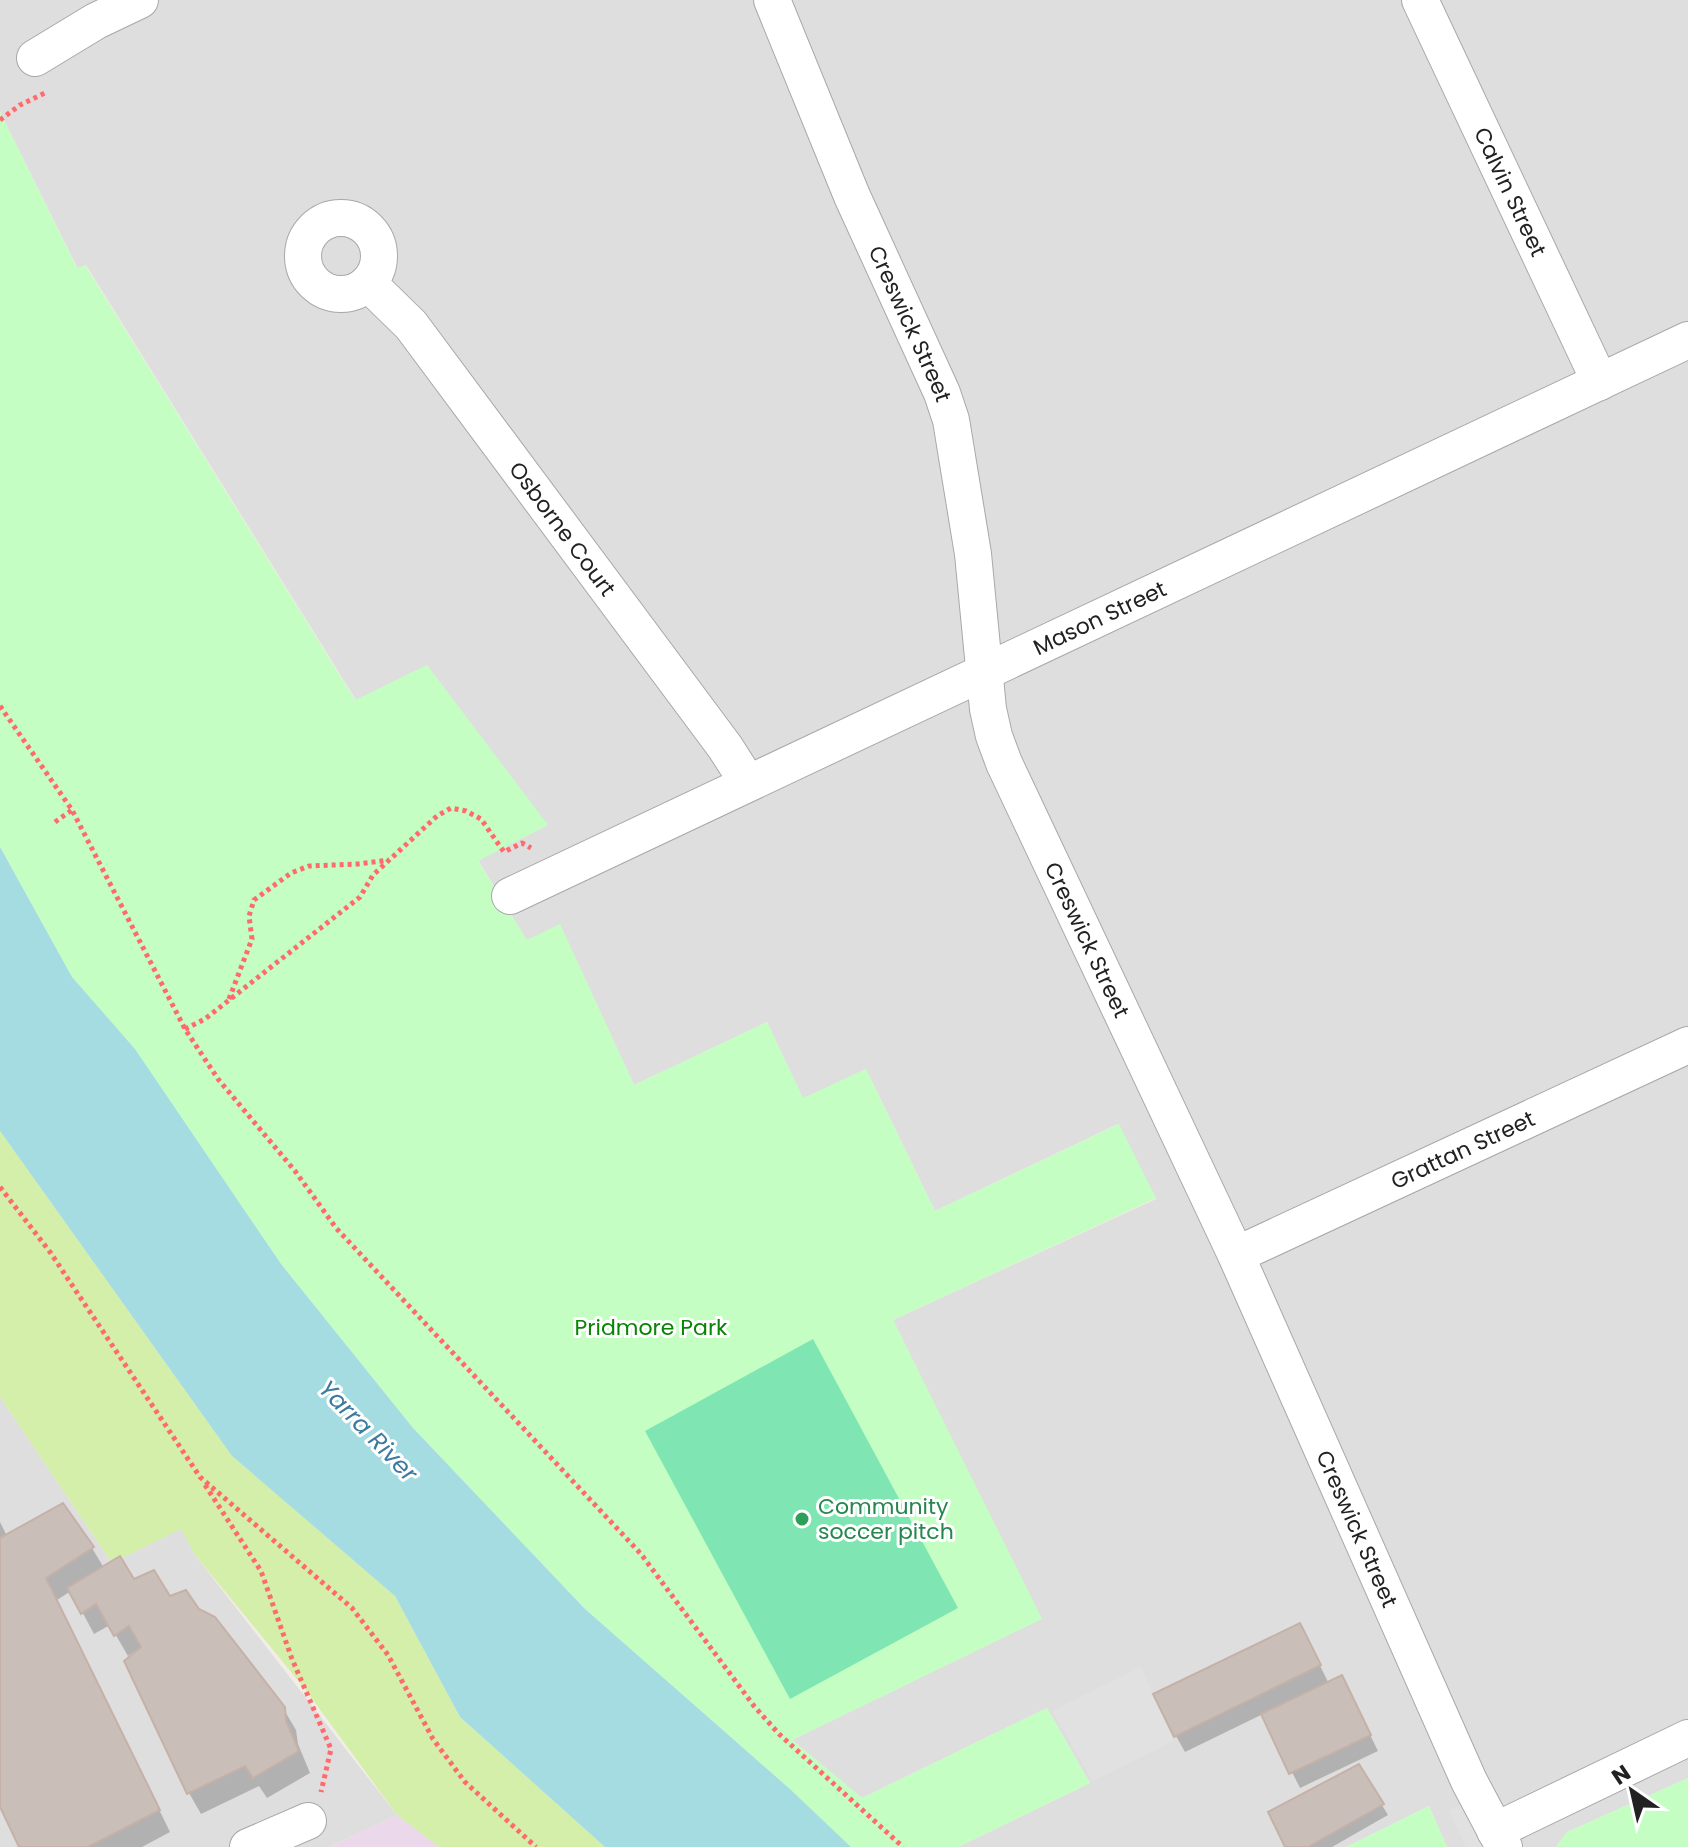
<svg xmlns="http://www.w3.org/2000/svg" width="1688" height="1847" font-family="Poppins,sans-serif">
  <rect width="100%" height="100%" fill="#f2ede7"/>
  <path fill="#dfdede" d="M0 0H1688V1778L1567 1832 1556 1847H1447L1429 1806 1346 1847H958L1090 1783 1047 1708 862 1798 792 1740 1041 1619 893 1320 1156 1199 1118 1124 935 1211 866 1069 803 1099 767 1022 634 1085 560 925 527 941 478 860 548 825 356 700 86 265 78 269 0 112Z
    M0 1397 112 1563 181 1528 195 1555 397 1815 329 1847H0Z"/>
  <path fill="#ebd8ea" d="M397 1815 439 1847H329Z"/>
  <path fill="#d4efa9" d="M0 1131 232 1456 395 1596 460 1717 605 1847H439L397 1815 305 1689 195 1555 181 1529 112 1563 0 1397Z"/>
  <path fill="#c4fec2" d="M0 112 77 268 85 265 355 700 427 665 548 825 478 861 527 940 560 924 634 1085 767 1022 803 1098 866 1069 935 1211 1119 1124 1156 1198 893 1320 1042 1619 792 1740 862 1798 1047 1708 1090 1783 958 1847H851L791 1790 585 1609 413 1428 281 1264 135 1049 72 977 0 847Z
    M1688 1778V1847H1556L1567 1832Z
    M1429 1806 1447 1847H1346Z"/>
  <path fill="#7fe6b3" d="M813 1339 958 1608 790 1699 645 1431Z"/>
  <path fill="#e1e1e1" d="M1141 1667 1174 1741 1093 1781 1052 1711Z
    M1470 1799 1494 1847H1466L1449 1811Z"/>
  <path fill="#a4dce2" d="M0 847 72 977 135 1049 281 1264 413 1428 585 1609 791 1790 851 1847H605L460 1717 395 1596 232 1456 0 1131Z"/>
  <path fill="#0003" d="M0 1522 7 1536 92 1548 104 1568 197 1610 283 1708 296 1730 298 1744 310 1773 267 1798 259 1786 201 1814 189 1793 137 1653 135 1651 128 1656 110 1625 94 1634 71 1591 57 1600 170 1832 142 1847H22L0 1803Z
    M1308 1641 1329 1684 1350 1694 1378 1751 1300 1788 1263 1714 1185 1752 1176 1736Z
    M1359 1767 1388 1815 1332 1847H1287Z"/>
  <path fill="#cabeb9" stroke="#c5b1a8" stroke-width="2" d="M63 1503 94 1547 46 1578 160 1810 88 1847H19L0 1807V1538Z
    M120 1556 134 1579 154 1570 170 1596 186 1590 199 1609 215 1617 285 1707 286 1721 299 1751 253 1778 245 1766 187 1794 124 1661 141 1647 129 1626 114 1636 96 1604 81 1614 67 1588Z
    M1300 1623 1321 1665 1174 1737 1153 1694Z
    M1342 1675 1371 1735 1289 1774 1261 1714Z
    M1359 1764 1384 1804 1308 1847H1285L1268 1812Z"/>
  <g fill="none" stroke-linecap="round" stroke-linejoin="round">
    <g stroke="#a8a8a8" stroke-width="38">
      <g id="street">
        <path id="s1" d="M772 0 852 196 942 393 951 420 973 554 988 709 994 736 1004 763 1236 1255 1469 1781 1504 1847"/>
        <path id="s2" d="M1420 0 1600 382"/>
        <path d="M35 58 96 21 140 0"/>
        <circle cx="341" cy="256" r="38"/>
        <path id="s3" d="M368 283 411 325 725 747 748 783"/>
        <path id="s4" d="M510 896 1688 340"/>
        <path id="s5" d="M1236 1255 1688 1045"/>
        <path d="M1495 1831 1688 1738"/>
        <path d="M248 1847 308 1821"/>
      </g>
    </g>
    <path stroke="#ff6b6d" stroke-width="5" stroke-dasharray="4 4" stroke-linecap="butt" d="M0 120 20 105 45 93
      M0 706 72 810 185 1029 218 1079 295 1171 336 1228 641 1554 754 1706 779 1734 903 1847
      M55 822 72 810
      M229 999 252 939 249 916 254 900 291 873 309 866 358 864 389 860
      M185 1029 205 1019 360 897 373 875 437 816 451 808 466 811 481 819 504 852 522 843 531 848
      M0 1187 50 1252 200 1477 352 1608 388 1655 433 1739 465 1782 536 1847
      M205 1485 261 1571 292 1659 331 1749 321 1792"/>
    <use href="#street" stroke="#fff" stroke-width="36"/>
  </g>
  <circle fill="#2e9e5b" stroke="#fff" stroke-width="3" cx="802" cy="1519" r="8"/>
  <g text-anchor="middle" stroke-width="6" stroke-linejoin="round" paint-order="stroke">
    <g font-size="22" fill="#212121" stroke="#fff">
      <text dy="8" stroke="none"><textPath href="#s2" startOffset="212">Calvin Street</textPath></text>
      <text dy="8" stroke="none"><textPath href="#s1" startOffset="352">Creswick Street</textPath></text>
      <text dy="8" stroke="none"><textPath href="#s3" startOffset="314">Osborne Court</textPath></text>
      <text dy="8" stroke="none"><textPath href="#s4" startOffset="652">Mason Street</textPath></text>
      <text dy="8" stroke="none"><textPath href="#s1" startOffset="1000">Creswick Street</textPath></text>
      <text dy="8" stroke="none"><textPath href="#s5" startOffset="250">Grattan Street</textPath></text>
      <text dy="8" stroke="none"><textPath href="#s1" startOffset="1648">Creswick Street</textPath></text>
    </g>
    <g font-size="22" fill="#088504" stroke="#fff">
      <text x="651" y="1335">Pridmore Park</text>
    </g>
    <g font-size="22" fill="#27864d" stroke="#fff" text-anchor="start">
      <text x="818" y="1514">Community<tspan x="818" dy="25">soccer pitch</tspan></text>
    </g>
    <g font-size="24" font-style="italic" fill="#3c7aa0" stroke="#fff">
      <text transform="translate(368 1431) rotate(46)" y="8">Yarra River</text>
    </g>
  </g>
  <g transform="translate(1632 1791) rotate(326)" stroke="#ffffff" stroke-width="6" paint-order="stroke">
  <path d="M0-6L14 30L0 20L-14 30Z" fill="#212121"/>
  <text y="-12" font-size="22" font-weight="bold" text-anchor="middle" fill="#212121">N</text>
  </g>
</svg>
